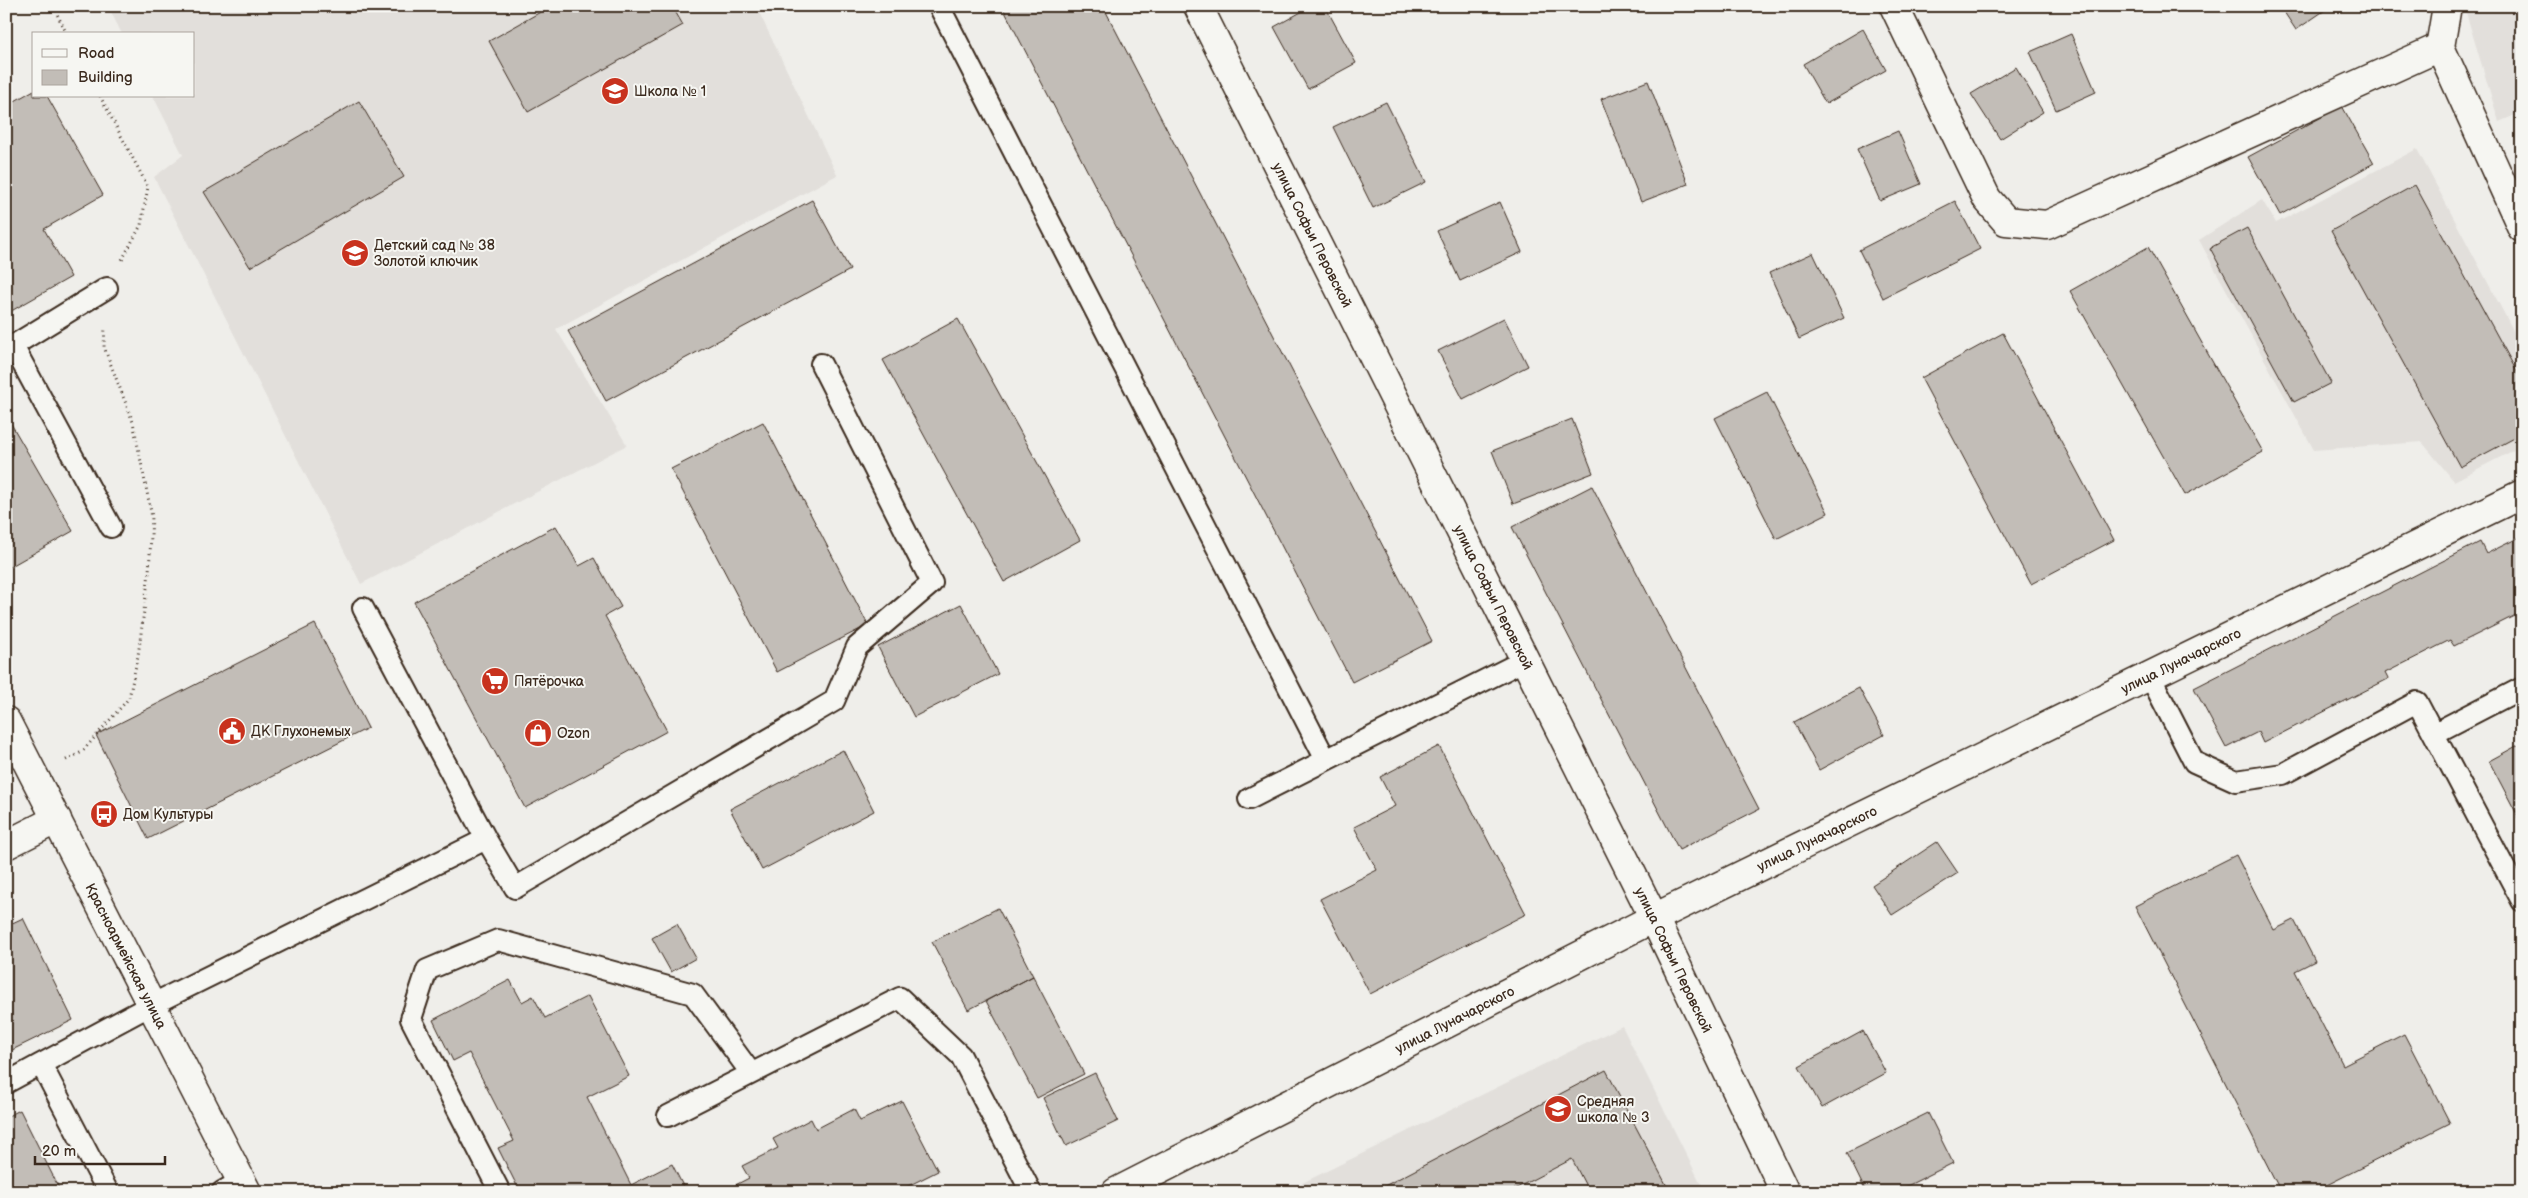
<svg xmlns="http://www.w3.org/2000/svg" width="2528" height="1198" font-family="'Balsamiq Sans',sans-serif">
  <rect width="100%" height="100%" fill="#efeeea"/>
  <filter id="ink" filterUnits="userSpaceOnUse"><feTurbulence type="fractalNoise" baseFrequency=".02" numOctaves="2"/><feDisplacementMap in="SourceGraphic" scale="10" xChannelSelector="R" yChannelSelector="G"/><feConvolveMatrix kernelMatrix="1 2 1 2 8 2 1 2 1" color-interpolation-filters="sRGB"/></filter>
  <g filter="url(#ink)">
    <path fill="#e2dfdb" d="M108 6H756L837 175 556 329 627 445 361 584 154 177 183 155 153 96H194V34H122Z
      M2464 6H2508L2517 16 2522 13V112L2499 122Z
      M2417 149 2522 347V446L2454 481 2422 442 2314 450 2199 240 2262 200 2276 223Z
      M1622 1026 1705 1192H1284Z"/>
    <path fill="#c2bdb7" stroke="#3b2a1e" d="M551 6H672L683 25 528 112 489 41Z
      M1002 6H1103L1432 641 1352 682Z
      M1312 6H1325L1356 63 1308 89 1274 27Z
      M2280 6H2331L2296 30Z
      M1863 29 1886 70 1826 104 1803 64Z
      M2071 34 2096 92 2056 110 2030 52Z
      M2016 67 2043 112 2000 139 1971 94Z
      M1648 81 1688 184 1641 202 1601 99Z
      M34 90V96H47L103 195 44 229 71 277 6 314V106Z
      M359 101 404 177 250 267 204 192Z
      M1386 102 1426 182 1373 208 1333 127Z
      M2342 106 2374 163 2280 215 2248 157Z
      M1898 131 1921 184 1880 201 1857 149Z
      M2415 185 2522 381V434L2460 467 2331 231Z
      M812 200 850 270 606 401 568 331Z
      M1955 201 1980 249 1883 298 1859 250Z
      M1500 202 1522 252 1460 281 1437 231Z
      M2247 228 2331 383 2294 402 2210 248Z
      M2148 247 2263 452 2185 495 2070 291Z
      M1813 253 1844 318 1799 339 1769 273Z
      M1504 318 1528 366 1463 399 1438 351Z
      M958 319 1080 540 1004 582 883 360Z
      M2003 333 2114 540 2031 584 1921 378Z
      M1767 392 1828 513 1776 539 1715 418Z
      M6 415 73 531 6 569Z
      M1572 419 1593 473 1513 504 1492 451Z
      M763 422 868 625 777 672 671 469Z
      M1592 486 1759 809 1679 850 1512 527Z
      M556 526 579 566 594 558 621 607 605 616 667 731 525 808 414 602Z
      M2522 536V612L2454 646 2450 640 2385 673 2388 679 2263 743 2258 732 2226 748 2194 688 2480 542 2486 554Z
      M961 604 998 674 914 717 878 647Z
      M315 624 368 728 148 839 96 735Z
      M1859 688 1884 735 1819 770 1794 722Z
      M2522 743V824L2489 761Z
      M1439 746 1526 914 1370 994 1320 899 1377 870 1354 827 1395 806 1380 777Z
      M843 750 874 811 762 870 730 809Z
      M1937 842 1958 873 1892 915 1872 885Z
      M2236 855 2274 930 2294 920 2315 961 2295 971 2343 1065 2404 1034 2450 1123 2313 1192H2281L2135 906Z
      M998 908 1033 976 968 1010 932 942Z
      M23 918 73 1020 8 1052 6 1048V926Z
      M677 924 696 958 671 972 652 938Z
      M1033 976 1084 1074 1037 1098 986 1001Z
      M510 980 522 1002 533 996 545 1018 588 996 629 1076 587 1097 631 1185 672 1164 686 1192H520L498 1148 514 1141 469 1053 453 1061 433 1020Z
      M1863 1031 1886 1073 1822 1108 1799 1066Z
      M1606 1070 1670 1192H1589L1572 1159 1509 1192H1373Z
      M1095 1073 1118 1121 1066 1146 1043 1098Z
      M902 1101 938 1171 896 1192H722L749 1178 742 1166 778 1148 773 1139 811 1119 816 1129 854 1109 860 1121Z
      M20 1110 61 1192H6V1117Z
      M1928 1113 1953 1163 1895 1192H1866L1847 1153Z"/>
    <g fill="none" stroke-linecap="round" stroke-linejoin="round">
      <g stroke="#3b2a1e" stroke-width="24">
        <path id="lane" d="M939 6 1326 760 1249 799
          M13 346 111 527
          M6 350 107 288
          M363 608 486 839 515 888 834 701 857 647 932 583 821 364
          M2150 676 2194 762 2236 781 2283 774 2417 702 2522 901
          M2435 733 2522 688
          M1326 760 1525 660
          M6 1083 41 1064
          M668 1116 900 998 961 1056 1031 1192
          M108 1192 41 1064 151 1005 486 839
          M222 1192 241 1181
          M500 1192 411 1019 427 970 498 940 693 994 751 1073"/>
      </g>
      <g stroke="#3b2a1e" stroke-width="31">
        <g id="street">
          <path id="s1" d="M1198 6 1654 918 1785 1192"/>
          <path d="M1894 6 1987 199 2006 221 2047 225 2440 47"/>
          <path d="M2447 6 2440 47 2522 228"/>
          <path d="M6 845 57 819"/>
          <path id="s2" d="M1116 1192 1654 918 2522 494"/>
        </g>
      </g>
      <g stroke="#3b2a1e" stroke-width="31">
        <g id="primary">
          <path id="s3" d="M6 721 247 1192"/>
        </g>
      </g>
      <path stroke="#3b2a1e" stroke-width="3" stroke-dasharray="1 4" stroke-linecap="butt" d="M53 6 67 34
        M100 96 148 187 141 225 122 260
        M66 760 82 752 129 698 138 656 149 573 152 517 133 422 104 347 105 327"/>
      <use href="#lane" stroke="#f6f6f2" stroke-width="20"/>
      <use href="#street" stroke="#f6f6f2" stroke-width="28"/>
      <use href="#primary" stroke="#f6f6f2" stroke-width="28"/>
    </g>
  </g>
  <defs>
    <g id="school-disc" transform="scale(1.4375)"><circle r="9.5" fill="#c8321e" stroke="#f6f6f2"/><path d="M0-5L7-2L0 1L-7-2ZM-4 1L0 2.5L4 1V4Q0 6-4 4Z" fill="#fff"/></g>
    <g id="supermarket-disc" transform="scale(1.4375)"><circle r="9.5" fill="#c8321e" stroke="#f6f6f2"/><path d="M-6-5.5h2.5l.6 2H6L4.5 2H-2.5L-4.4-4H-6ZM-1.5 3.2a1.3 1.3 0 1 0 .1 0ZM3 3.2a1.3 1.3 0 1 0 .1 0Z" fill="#fff"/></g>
    <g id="civic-disc" transform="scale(1.4375)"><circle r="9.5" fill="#c8321e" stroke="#f6f6f2"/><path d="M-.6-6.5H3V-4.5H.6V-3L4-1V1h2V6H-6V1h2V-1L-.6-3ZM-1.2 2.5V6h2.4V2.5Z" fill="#fff"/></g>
    <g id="shop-disc" transform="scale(1.4375)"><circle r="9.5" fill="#c8321e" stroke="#f6f6f2"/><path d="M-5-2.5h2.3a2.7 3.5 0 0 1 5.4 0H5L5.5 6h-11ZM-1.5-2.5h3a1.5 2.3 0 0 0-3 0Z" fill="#fff"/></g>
    <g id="bus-disc" transform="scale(1.4375)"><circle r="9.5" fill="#c8321e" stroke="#f6f6f2"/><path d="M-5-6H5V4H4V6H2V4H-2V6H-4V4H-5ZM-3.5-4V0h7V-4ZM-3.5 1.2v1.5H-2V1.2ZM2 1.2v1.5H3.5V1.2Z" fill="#fff"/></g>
  </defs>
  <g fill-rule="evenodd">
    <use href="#school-disc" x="615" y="91"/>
    <use href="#school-disc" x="355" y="253"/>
    <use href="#supermarket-disc" x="495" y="681"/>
    <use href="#civic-disc" x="232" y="731"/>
    <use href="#shop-disc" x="538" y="733"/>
    <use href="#bus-disc" x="104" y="814"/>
    <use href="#school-disc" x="1558" y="1109"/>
  </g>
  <g text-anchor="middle" stroke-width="4" stroke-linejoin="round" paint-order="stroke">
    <g font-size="14" fill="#3b2a1e" stroke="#f6f6f2" text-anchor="start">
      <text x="634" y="96">Школа № 1</text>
      <text x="374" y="250">Детский сад № 38<tspan x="374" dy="16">Золотой ключик</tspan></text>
      <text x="514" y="686">Пятёрочка</text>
      <text x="251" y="736">ДК Глухонемых</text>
      <text x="557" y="738">Ozon</text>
      <text x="123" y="819">Дом Культуры</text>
      <text x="1577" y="1106">Средняя<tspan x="1577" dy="16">школа № 3</tspan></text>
    </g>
    <g font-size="14" fill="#3b2a1e" stroke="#f6f6f2">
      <text dy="5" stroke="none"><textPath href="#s1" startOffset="256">улица Софьи Перовской</textPath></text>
      <text dy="5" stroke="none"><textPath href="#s1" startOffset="661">улица Софьи Перовской</textPath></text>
      <text dy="5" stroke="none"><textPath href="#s2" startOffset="1190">улица Луначарского</textPath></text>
      <text dy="5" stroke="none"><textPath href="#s2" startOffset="785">улица Луначарского</textPath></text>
      <text dy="5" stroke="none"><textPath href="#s3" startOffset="264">Красноармейская улица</textPath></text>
      <text dy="5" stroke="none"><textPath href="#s1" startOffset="1066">улица Софьи Перовской</textPath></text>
      <text dy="5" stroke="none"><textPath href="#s2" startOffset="380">улица Луначарского</textPath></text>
    </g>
  </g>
  <rect width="2528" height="1198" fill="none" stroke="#f6f6f2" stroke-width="25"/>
  <rect x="12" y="12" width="2503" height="1173" fill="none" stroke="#3b2a1e" stroke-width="2" filter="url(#ink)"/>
  <rect x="32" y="32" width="162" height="65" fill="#f6f6f2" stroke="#aba49d"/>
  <rect x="42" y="49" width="25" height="8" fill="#f6f6f2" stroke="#aba49d"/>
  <text x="78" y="58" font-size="15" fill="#3b2a1e">Road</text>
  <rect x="42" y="70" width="25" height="15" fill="#c2bdb7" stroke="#aba49d"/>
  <text x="78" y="82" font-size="15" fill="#3b2a1e">Building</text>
  <path d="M35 1156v8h130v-8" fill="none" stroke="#3b2a1e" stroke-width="2.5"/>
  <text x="42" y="1156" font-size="15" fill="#3b2a1e" stroke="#f6f6f2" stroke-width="4" paint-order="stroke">20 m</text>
</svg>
